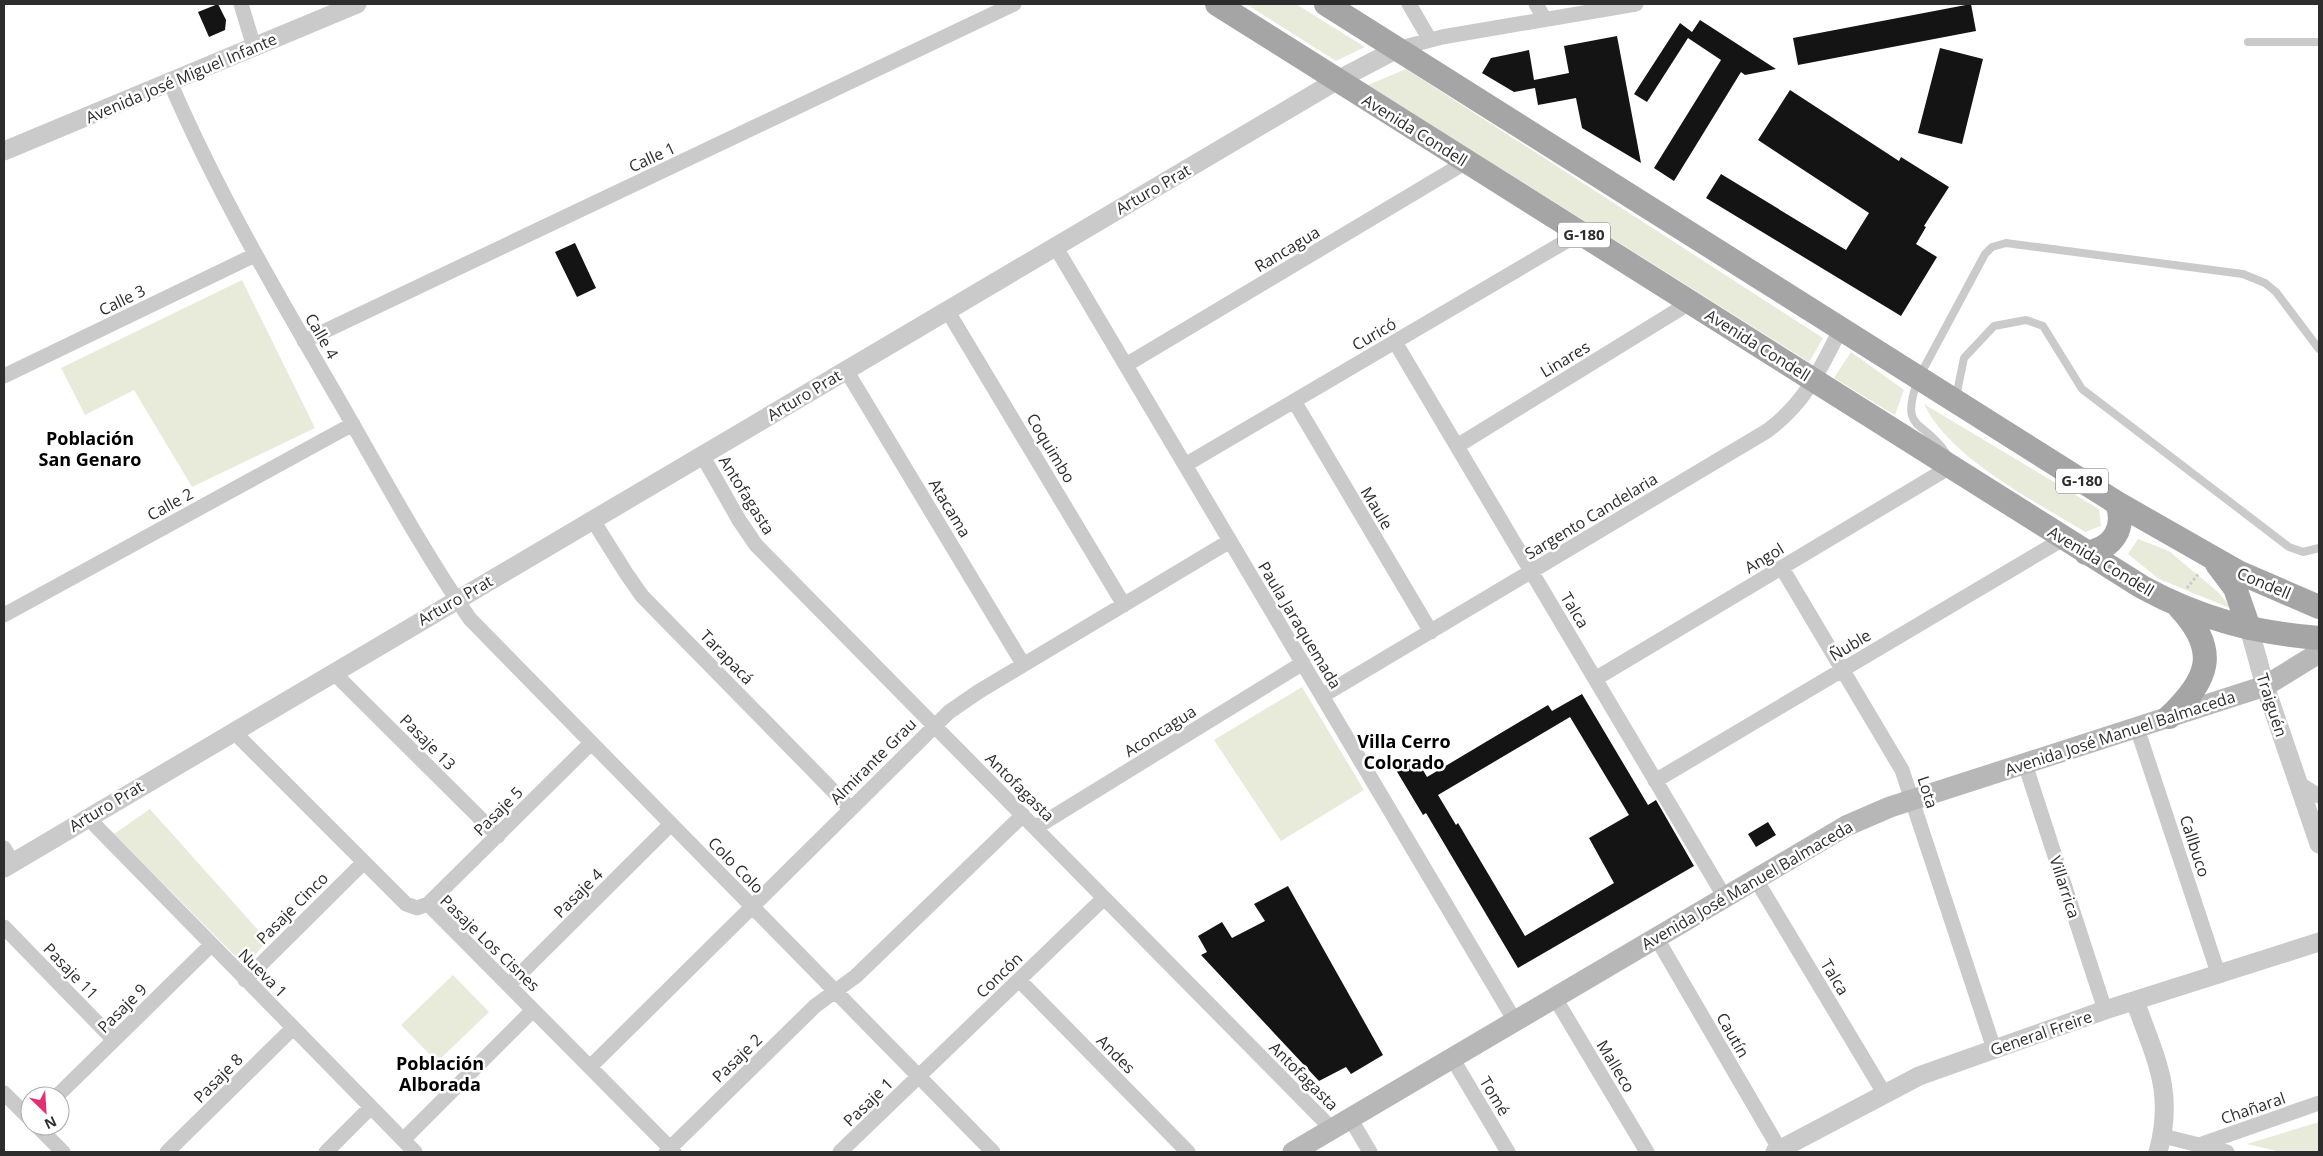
<svg xmlns="http://www.w3.org/2000/svg" width="2323" height="1156" font-family="'Open Sans',sans-serif">
  <rect width="100%" height="100%" fill="#fff"/>
  <path fill="#e8ebda" d="M1246 4H1296L1365 47 1336 61Z
    M1406 69 1823 338 1809 362 1368 85Z
    M242 280 315 428 192 487 134 390 85 415 61 368Z
    M1851 352 1904 390 1895 415 1834 378Z
    M1924 404 2099 509 2101 526 2085 532C2035 501 1949 458 1924 404Z
    M2138 539 2169 551 2218 592 2232 609 2159 579 2128 554Z
    M1302 687 1364 790 1281 841 1214 740Z
    M150 809 267 940 246 967 114 834Z
    M453 975 489 1012 437 1062 401 1025Z
    M2319 1122V1152H2281L2247 1144Z"/>
  <path fill="#141414" fill-rule="evenodd" d="M218 4 226 20 225 30 209 37 198 12Z
    M1971 4 1976 31 1798 65 1793 38Z
    M1700 20 1776 69 1745 75 1741 72 1674 181 1654 168 1721 60 1688 38 1647 102 1634 94 1680 23 1692 32Z
    M1617 36 1641 163 1582 128 1576 98 1538 105 1535 88 1514 92 1482 73 1491 58 1529 50 1534 80 1569 73 1564 46Z
    M1940 48 1983 59 1962 144 1918 133Z
    M1790 90 1899 161 1901 157 1949 187 1924 226 1926 227 1916 244 1937 257 1901 316 1706 198 1721 174 1846 250 1869 213 1758 140Z
    M575 243 596 288 577 297 555 252Z
    M1582 694 1648 805 1656 800 1694 866 1518 968 1426 813 1423 815 1396 770 1416 758 1427 777 1548 705 1552 711ZM1570 717 1629 815 1589 838 1614 883 1525 936 1458 823 1456 825 1438 795Z
    M1768 822 1776 835 1756 847 1748 834Z
    M1288 886 1383 1055 1351 1074 1346 1067 1319 1081 1201 955 1207 952 1198 936 1222 922 1232 938 1265 921 1254 904Z"/>
  <g fill="none" stroke-linecap="round" stroke-linejoin="round">
    <path stroke="#cacaca" stroke-width="3" stroke-dasharray="2.5 2.5" stroke-linecap="butt" d="M2187 588 2199 573"/>
    <path stroke="#cacaca" stroke-width="8" d="M2248 42H2319
      M1956 397 1964 358 1994 326 2026 320 2043 326 2082 389 2289 547 2303 552 2319 548
      M1946 453C1923 418 1899 433 1918 379L1985 254 1992 247 2006 243 2243 274 2265 283 2276 292 2319 349"/>
    <path stroke="#cacaca" stroke-width="15" d="M241 4 254 47
      M1409 4 1430 40
      M1536 4 1544 18
      M1397 49 1442 37 1636 4
      M170 82C218 194 279 297 340 402 382 475 422 550 470 619L993 1152
      M1055 246 1515 1021
      M947 310 1124 605
      M304 341 1014 4
      M1395 342 1724 896
      M1126 365 1466 162
      M846 370 1023 664
      M4 376 255 255
      M1294 401 1431 632
      M1457 446 1691 302
      M702 455 739 520 756 545 1332 1129
      M1185 465 1580 233
      M592 519 626 573 642 596 850 808
      M1782 568 1902 770 1994 1049
      M4 615 353 424
      M333 672 498 836
      M1595 679 1950 467
      M1322 696 1767 431C1805 403 1820 370 1840 330
      M2137 728 2219 976
      M233 731 406 904 417 908 428 904 591 743
      M2025 764 2105 1010
      M1655 781 2063 539
      M2297 782 2319 796
      M87 817 415 1152
      M1035 828 1303 663
      M4 848 13 863
      M1755 878 1884 1093
      M428 904 674 1152
      M4 927 114 1040
      M1656 937 1780 1150
      M245 980 364 862
      M1019 980 1188 1152
      M509 985 671 824
      M1555 998 1647 1152
      M1452 1058 1508 1152
      M590 1067 949 712 978 692 1230 541
      M4 1093 30 1119
      M57 1096 211 945
      M1350 1118 1370 1152
      M37 1126 63 1152
      M2163 1136 2227 1152
      M403 1140 533 1010
      M2199 1145 2319 1103
      M167 1152 293 1028
      M326 1152 371 1107
      M666 1152 815 1006 856 976 1023 815
      M840 1152 1104 898"/>
    <path stroke="#cacaca" stroke-width="19" d="M4 151 357 4
      M2249 628 2265 686 2319 844
      M4 868 1336 81 1397 49
      M2135 1001C2155 1058 2175 1091 2158 1152
      M1775 1152 1919 1076 2105 1010 2319 942"/>
    <path stroke="#b7b7b7" stroke-width="21" d="M1293 1152 1846 826 1890 807 2265 686 2319 653"/>
    <path stroke="#a5a5a5" stroke-width="24" d="M1217 4 2142 587C2199 618 2254 633 2319 638
      M1326 4 2117 503 2238 572 2319 607
      M2086 553C2113 548 2126 529 2117 503
      M2217 564 2235 588 2249 628
      M2169 717C2209 679 2220 651 2179 607"/>
  </g>
  <g text-anchor="middle" stroke-width="5" stroke-linejoin="round" paint-order="stroke">
    <g fill="#fff" stroke="#6c6c6c" stroke-width="1">
      <rect x="1558" y="222.5" width="52" height="25" rx="4"/>
      <rect x="2056" y="468.5" width="52" height="25" rx="4"/>
    </g>
    <g font-size="15" font-weight="bold" fill="#2d2d2d">
      <text x="1584" y="240">G-180</text>
      <text x="2082" y="486">G-180</text>
    </g>
    <g font-size="16" fill="#2d2d2d" stroke="#fff">
      <text transform="translate(181 78) rotate(-23)" y="6">Avenida José Miguel Infante</text>
      <text transform="translate(1415 130) rotate(32)" y="6">Avenida Condell</text>
      <text transform="translate(652 157) rotate(-25)" y="6">Calle 1</text>
      <text transform="translate(1153 189) rotate(-30)" y="6">Arturo Prat</text>
      <text transform="translate(1287 249) rotate(-31)" y="6">Rancagua</text>
      <text transform="translate(122 300) rotate(-26)" y="6">Calle 3</text>
      <text transform="translate(1374 334) rotate(-30)" y="6">Curicó</text>
      <text transform="translate(322 336) rotate(60)" y="6">Calle 4</text>
      <text transform="translate(1758 345) rotate(32)" y="6">Avenida Condell</text>
      <text transform="translate(1565 359) rotate(-31)" y="6">Linares</text>
      <text transform="translate(804 395) rotate(-31)" y="6">Arturo Prat</text>
      <text transform="translate(1051 448) rotate(59)" y="6">Coquimbo</text>
      <text transform="translate(747 495) rotate(58)" y="6">Antofagasta</text>
      <text transform="translate(170 504) rotate(-29)" y="6">Calle 2</text>
      <text transform="translate(950 508) rotate(59)" y="6">Atacama</text>
      <text transform="translate(1377 508) rotate(59)" y="6">Maule</text>
      <text transform="translate(1591 516) rotate(-31)" y="6">Sargento Candelaria</text>
      <text transform="translate(1764 558) rotate(-31)" y="6">Angol</text>
      <text transform="translate(2101 561) rotate(31)" y="6">Avenida Condell</text>
      <text transform="translate(2264 583) rotate(23)" y="6">Condell</text>
      <text transform="translate(455 600) rotate(-30)" y="6">Arturo Prat</text>
      <text transform="translate(1575 610) rotate(59)" y="6">Talca</text>
      <text transform="translate(1300 625) rotate(59)" y="6">Paula Jaraquemada</text>
      <text transform="translate(1850 645) rotate(-31)" y="6">Ñuble</text>
      <text transform="translate(727 657) rotate(46)" y="6">Tarapacá</text>
      <text transform="translate(2272 705) rotate(72)" y="6">Traiguén</text>
      <text transform="translate(1160 731) rotate(-32)" y="6">Aconcagua</text>
      <text transform="translate(2120 733) rotate(-18)" y="6">Avenida José Manuel Balmaceda</text>
      <text transform="translate(428 742) rotate(45)" y="6">Pasaje 13</text>
      <text transform="translate(873 761) rotate(-45)" y="6">Almirante Grau</text>
      <text transform="translate(1020 787) rotate(45)" y="6">Antofagasta</text>
      <text transform="translate(1928 792) rotate(72)" y="6">Lota</text>
      <text transform="translate(106 806) rotate(-31)" y="6">Arturo Prat</text>
      <text transform="translate(498 811) rotate(-45)" y="6">Pasaje 5</text>
      <text transform="translate(2195 846) rotate(72)" y="6">Callbuco</text>
      <text transform="translate(736 865) rotate(46)" y="6">Colo Colo</text>
      <text transform="translate(1747 885) rotate(-30)" y="6">Avenida José Manuel Balmaceda</text>
      <text transform="translate(2065 887) rotate(72)" y="6">Villarrica</text>
      <text transform="translate(578 893) rotate(-45)" y="6">Pasaje 4</text>
      <text transform="translate(292 908) rotate(-45)" y="6">Pasaje Cinco</text>
      <text transform="translate(490 943) rotate(44)" y="6">Pasaje Los Cisnes</text>
      <text transform="translate(71 971) rotate(46)" y="6">Pasaje 11</text>
      <text transform="translate(263 973) rotate(45)" y="6">Nueva 1</text>
      <text transform="translate(999 975) rotate(-44)" y="6">Concón</text>
      <text transform="translate(1835 977) rotate(59)" y="6">Talca</text>
      <text transform="translate(122 1008) rotate(-45)" y="6">Pasaje 9</text>
      <text transform="translate(2041 1033) rotate(-19)" y="6">General Freire</text>
      <text transform="translate(1733 1035) rotate(60)" y="6">Cautín</text>
      <text transform="translate(1116 1054) rotate(45)" y="6">Andes</text>
      <text transform="translate(737 1058) rotate(-44)" y="6">Pasaje 2</text>
      <text transform="translate(1616 1066) rotate(59)" y="6">Malleco</text>
      <text transform="translate(1304 1076) rotate(45)" y="6">Antofagasta</text>
      <text transform="translate(218 1078) rotate(-45)" y="6">Pasaje 8</text>
      <text transform="translate(1495 1096) rotate(59)" y="6">Tomé</text>
      <text transform="translate(868 1102) rotate(-44)" y="6">Pasaje 1</text>
      <text transform="translate(2253 1108) rotate(-19)" y="6">Chañaral</text>
    </g>
    <g font-size="18" font-weight="bold" fill="#000" stroke="#fff">
      <text x="90" y="445">Población<tspan x="90" dy="21">San Genaro</tspan></text>
      <text x="1404" y="748">Villa Cerro<tspan x="1404" dy="21">Colorado</tspan></text>
      <text x="440" y="1070">Población<tspan x="440" dy="21">Alborada</tspan></text>
    </g>
  </g>
  <rect width="2323" height="1156" fill="none" stroke="#2d2d2d" stroke-width="10"/>
  <g transform="translate(45 1111) rotate(155)"><circle r="24" fill="#ffffff" stroke="#ababab"/>
  <path d="M0-4L9 19L0 12L-9 19Z" fill="#e33074"/>
  <text y="-8" font-size="14" font-weight="bold" text-anchor="middle" fill="#2d2d2d">N</text>
  </g>
</svg>
